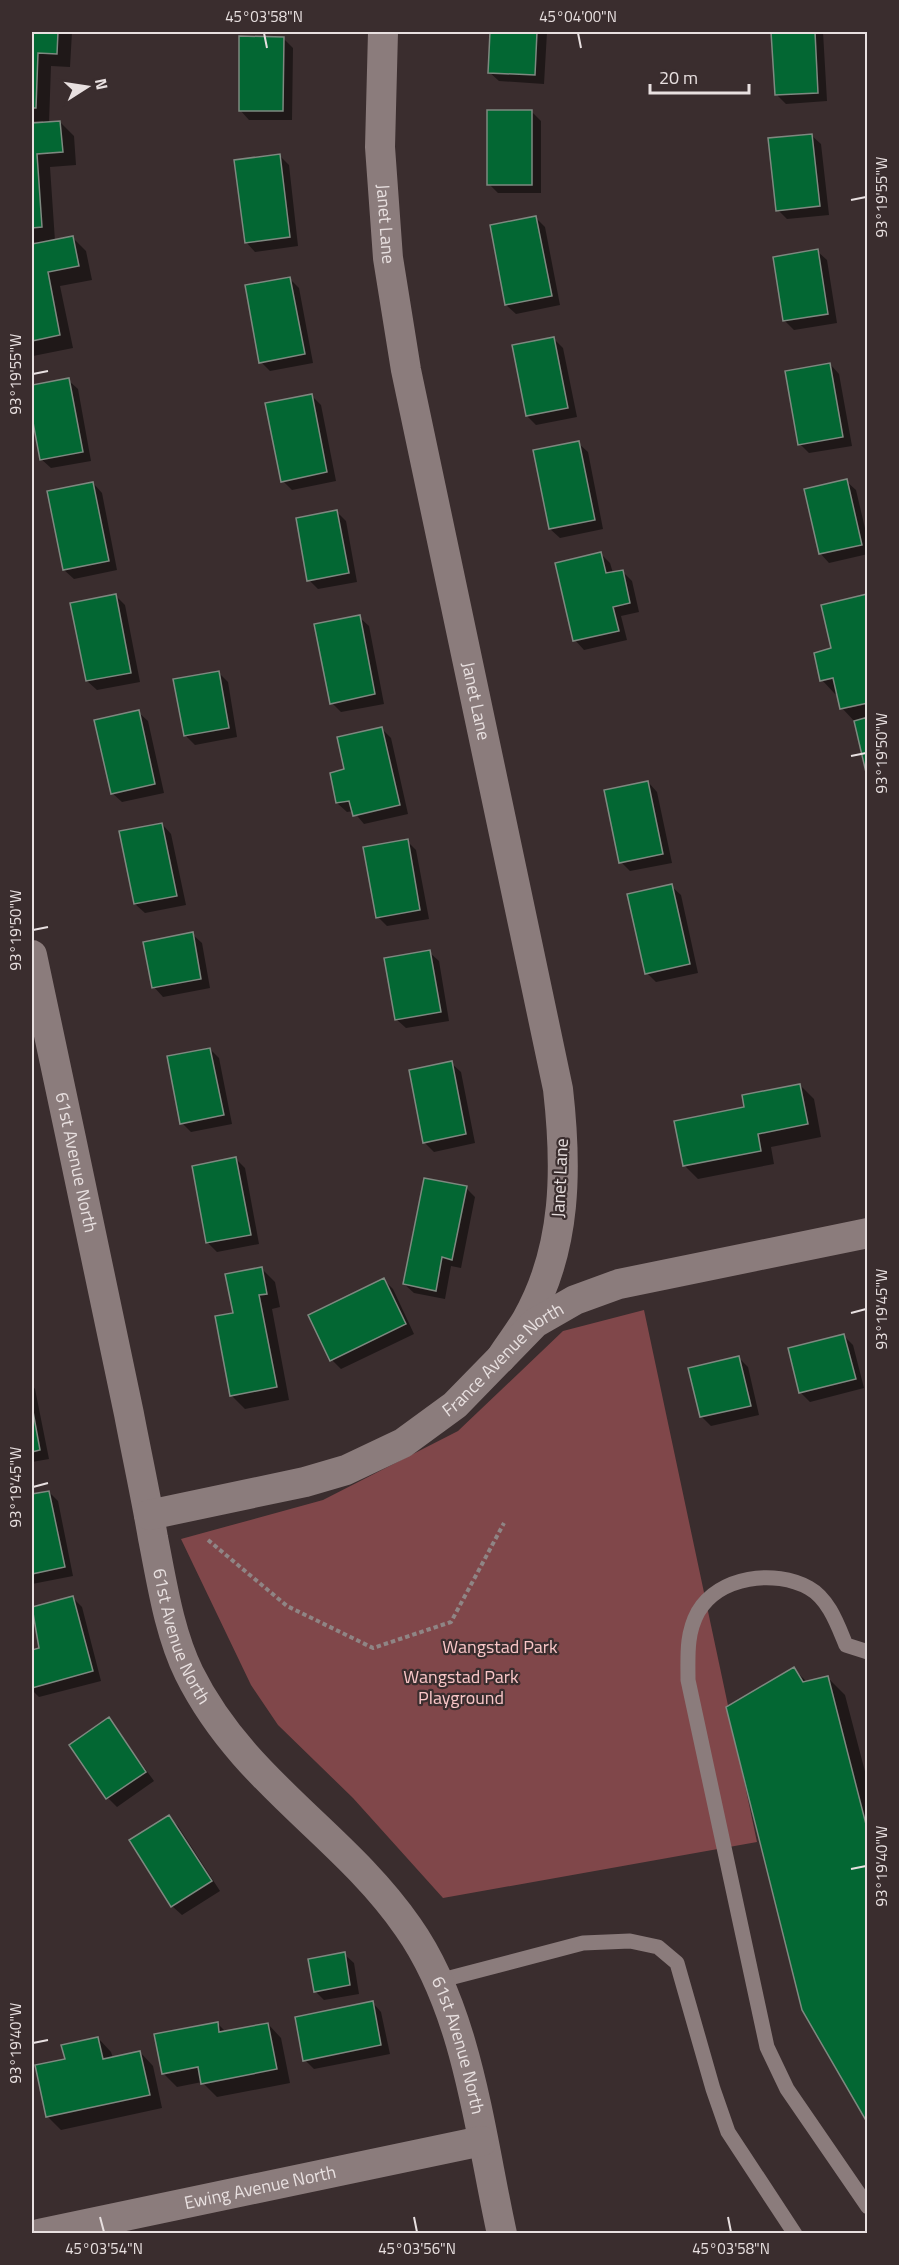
<svg xmlns="http://www.w3.org/2000/svg" width="899" height="2265" font-family="'Titillium Web',sans-serif">
  <rect width="100%" height="100%" fill="#3a2d2e"/>
  <path fill="#80474a" d="M644 1310 757 1842 443 1898 353 1798 278 1725 251 1685 181 1539 323 1500 458 1431 563 1331Z"/>
  <path fill="#0007" d="M32 32H72L70 67 51 66 49 123 60 122 74 136 76 165 50 167 55 241 72 237 86 251 92 280 60 286 73 348 33 356 32 246 46 243 32 242V124L43 123V121H32Z
    M491 32H547L544 84 499 81 489 72Z
    M773 32H823L827 101 786 104 777 95Z
    M283 38 293 48 292 120H249L240 110Z
    M532 112 541 121V193H498L489 184Z
    M811 135 821 144 829 215 787 219 778 210Z
    M280 156 289 165 298 246 255 252 246 242Z
    M536 218 545 227 560 305 516 314 506 305Z
    M817 251 827 260 837 323 794 330 785 321Z
    M289 278 299 288 313 363 270 371 261 362Z
    M553 338 563 348 577 417 536 425 527 416Z
    M830 364 839 374 852 446 809 453 800 444Z
    M68 380 78 389 91 461 51 468 41 459 32 410V387Z
    M311 395 321 405 336 481 292 490 283 481Z
    M578 443 588 452 603 529 560 538 550 529Z
    M846 481 856 490 868 541V554L829 563 820 553Z
    M93 483 102 493 117 570 74 579 64 570Z
    M337 512 346 521 357 582 318 589 309 580Z
    M601 554 610 563 613 573 622 571 632 581 639 612 621 616 627 640 584 650 575 640Z
    M115 595 125 605 140 682 97 690 87 681Z
    M867 596 868 701 849 705V708L868 704V774L855 722 842 708 838 693 835 694 822 680 833 650Z
    M359 617 369 626 384 704 341 712 332 703Z
    M218 672 228 682 237 737 195 745 185 735Z
    M138 712 148 721 164 793 122 802 112 793Z
    M382 729 391 738 408 814 364 824 353 811 347 812 337 803 345 770Z
    M648 782 657 792 672 863 630 871 621 862Z
    M162 824 171 834 186 905 145 913 135 904Z
    M407 841 416 850 429 919 387 926 378 917Z
    M671 886 681 895 698 973 656 982 647 973Z
    M192 934 202 943 210 988 163 997 154 987Z
    M429 952 439 961 449 1021 406 1028 396 1019Z
    M210 1049 219 1058 232 1124 191 1132 182 1123Z
    M451 1063 461 1072 475 1143 434 1152 424 1142Z
    M800 1085 814 1099 821 1137 771 1147 774 1164 698 1179 685 1166 746 1108Z
    M236 1159 245 1168 259 1244 217 1252 208 1243Z
    M466 1188 475 1197 461 1268 451 1266 445 1299 414 1293 404 1284Z
    M261 1268 275 1282 280 1307 272 1309 289 1400 245 1409 231 1395 234 1314Z
    M384 1280 393 1289 414 1334 341 1369 332 1360Z
    M844 1336 853 1345 864 1388 810 1402 800 1392Z
    M739 1358 748 1367 759 1415 711 1426 701 1416Z
    M32 1385 35 1389 49 1459 32 1462Z
    M49 1492 58 1501 73 1576 32 1584V1496Z
    M73 1598 82 1607 101 1681 39 1697 32 1690V1651L41 1649 32 1609Z
    M794 1669 808 1683 828 1678 845 1695 868 1783V2121Z
    M109 1719 154 1781 117 1807 108 1798Z
    M169 1817 178 1826 220 1891 182 1915 172 1906 131 1841Z
    M344 1954 354 1963 359 1994 324 2000 315 1991Z
    M372 2002 381 2012 390 2054 314 2069 305 2060Z
    M217 2023 226 2032 268 2024 281 2038 290 2083 217 2097 202 2082 177 2087 164 2074Z
    M98 2038 111 2052 113 2058 140 2052 153 2066 162 2108 61 2130 47 2116 66 2060Z"/>
  <path fill="#036733" stroke="#7e8980" stroke-width="1.5" d="M32 32H58L57 54 38 53 36 108H32Z
    M490 32H537L535 75 488 73Z
    M771 32H815L818 93 775 95Z
    M239 36 284 37 283 111H239Z
    M487 110H532V185H487Z
    M60 121 63 152 37 154 42 227 32 228V123Z
    M812 134 820 206 776 211 768 138Z
    M280 154 290 237 245 243 234 160Z
    M536 216 552 296 505 305 490 225Z
    M73 236 79 266 48 272 60 335 32 341V244Z
    M818 249 828 314 783 321 773 257Z
    M290 277 305 354 259 363 245 285Z
    M554 337 568 408 526 416 512 345Z
    M830 363 843 437 798 445 785 371Z
    M69 378 83 452 40 460 32 417V385Z
    M312 394 327 472 281 482 265 403Z
    M579 441 595 520 549 529 533 450Z
    M847 479 862 545 819 554 804 489Z
    M93 482 109 561 63 570 47 491Z
    M337 510 349 573 307 581 296 518Z
    M601 552 606 573 623 570 630 603 613 607 619 631 573 641 555 563Z
    M116 594 131 673 86 681 70 603Z
    M867 594 868 703 840 709 833 678 820 681 814 653 831 648 821 605Z
    M360 615 375 694 330 704 314 624Z
    M219 671 229 728 184 736 173 679Z
    M139 710 155 784 111 794 94 720Z
    M868 717V781L854 721Z
    M382 727 400 805 353 816 349 801 336 803 330 773 344 769 337 737Z
    M648 781 663 854 619 863 604 790Z
    M162 823 177 896 134 904 119 831Z
    M408 839 420 910 376 918 363 847Z
    M672 884 690 964 645 974 627 894Z
    M193 932 201 979 152 988 143 942Z
    M430 950 441 1012 395 1020 384 958Z
    M210 1048 224 1115 180 1124 167 1056Z
    M452 1061 466 1134 423 1143 409 1070Z
    M800 1084 808 1124 758 1134 761 1151 683 1166 674 1121 744 1107 742 1095Z
    M236 1157 251 1235 206 1243 192 1166Z
    M424 1178 467 1186 452 1260 442 1257 436 1291 403 1284Z
    M262 1267 267 1294 259 1295 277 1387 230 1396 215 1316 233 1313 225 1274Z
    M384 1278 406 1324 330 1361 308 1315Z
    M844 1334 856 1379 799 1393 788 1348Z
    M739 1356 751 1406 700 1417 688 1368Z
    M32 1406 40 1450 32 1452Z
    M49 1491 65 1567 32 1574V1494Z
    M73 1596 93 1671 32 1688V1650L39 1648 32 1607Z
    M794 1667 803 1682 828 1676 868 1832V2124L802 2010 726 1707Z
    M109 1717 146 1772 106 1799 69 1745Z
    M169 1815 212 1881 171 1907 129 1840Z
    M345 1952 350 1985 314 1992 308 1959Z
    M373 2001 381 2045 303 2061 295 2017Z
    M218 2022 219 2032 268 2023 277 2069 201 2084 198 2067 162 2074 154 2034Z
    M98 2037 103 2059 140 2051 150 2095 46 2117 35 2065 65 2059 61 2045Z"/>
  <g fill="none" stroke-linecap="round" stroke-linejoin="round">
    <path stroke="#8f8585" stroke-width="4" stroke-dasharray="4.5 3" stroke-linecap="butt" d="M208 1540 287 1606 373 1648 451 1622 504 1523"/>
    <path stroke="#8b7c7c" stroke-width="15" d="M868 1652 846 1645C838 1626 829 1599 809 1588 775 1569 719 1576 698 1612 686 1634 688 1656 688 1680L767 2047 787 2089 868 2207
      M438 1981 583 1943 630 1941 658 1947 677 1963 713 2089 728 2132 795 2234"/>
    <g stroke="#8b7c7c" stroke-width="30">
      <path id="s1" d="M383 32 380 147 388 258 406 370 558 1089C567 1168 567 1248 527 1319 519 1333 509 1345 501 1358"/>
      <path id="s2" d="M32 955C64 1108 98 1261 129 1414 137 1456 146 1497 153 1538 162 1583 169 1632 189 1673 243 1782 343 1833 408 1927 468 2012 480 2134 502 2234"/>
      <path id="s3" d="M149 1515 305 1482 346 1470 403 1443 455 1405 535 1323 575 1300 619 1284 868 1233"/>
      <path id="s4" d="M39 2234 482 2141"/>
    </g>
  </g>
  <path fill="none" stroke="#e8e0e0" stroke-width="2" d="M264 33 267 48M578 33 581 48M851 200 866 197M33 374 48 371M851 756 866 753M33 930 48 927M851 1313 866 1309M33 1487 48 1483M851 1869 866 1866M33 2043 48 2040M100 2217 104 2232M414 2217 417 2232M728 2217 731 2232"/>
  <g text-anchor="middle" stroke-width="4.5" stroke-linejoin="round" paint-order="stroke">
    <g font-size="18" fill="#e8e0e0" stroke="#3a2d2e">
      <text dy="6" stroke="none"><textPath href="#s1" startOffset="192">Janet Lane</textPath></text>
      <text dy="6" stroke="none"><textPath href="#s1" startOffset="678">Janet Lane</textPath></text>
      <text dy="6" stroke="none"><textPath href="#s2" startOffset="212">61st Avenue North</textPath></text>
      <text transform="translate(560 1178) rotate(-87)" y="6">Janet Lane</text>
      <text dy="6" stroke="none"><textPath href="#s3" startOffset="396">France Avenue North</textPath></text>
      <text dy="6" stroke="none"><textPath href="#s2" startOffset="698">61st Avenue North</textPath></text>
      <text dy="6" stroke="none"><textPath href="#s2" startOffset="1202">61st Avenue North</textPath></text>
      <text dy="6" stroke="none"><textPath href="#s4" startOffset="226">Ewing Avenue North</textPath></text>
    </g>
    <g font-size="18" fill="#fac7c8" stroke="#3a2d2e">
      <text x="500" y="1653">Wangstad Park</text>
      <text x="461" y="1683">Wangstad Park<tspan x="461" dy="21">Playground</tspan></text>
    </g>
  </g>
  <rect width="899" height="2265" fill="none" stroke="#3a2d2e" stroke-width="66"/>
  <g transform="translate(87 87) rotate(78)" stroke="#3a2d2e" stroke-width="4.5" paint-order="stroke">
  <path d="M0-4.5L10 22L0 15L-10 22Z" fill="#e8e0e0"/>
  <text y="-9" font-size="16" font-weight="bold" text-anchor="middle" fill="#e8e0e0">N</text>
  </g>
  <path d="M650 84v9h99v-9" fill="none" stroke="#e8e0e0" stroke-width="3"/>
  <text x="659" y="84" font-size="18" fill="#e8e0e0" stroke="#3a2d2e" stroke-width="4.5" paint-order="stroke">20 m</text>
  <rect x="33" y="33" width="833" height="2199" fill="none" stroke="#e8e0e0" stroke-width="2"/>
  <g font-size="15" text-anchor="middle" fill="#e8e0e0">
    <text x="264" y="22">45°03'58"N</text>
    <text x="578" y="22">45°04'00"N</text>
    <text transform="translate(882 197) rotate(-90)" y="5">93°19'55"W</text>
    <text transform="translate(16 374) rotate(-90)" y="5">93°19'55"W</text>
    <text transform="translate(882 753) rotate(-90)" y="5">93°19'50"W</text>
    <text transform="translate(16 930) rotate(-90)" y="5">93°19'50"W</text>
    <text transform="translate(882 1309) rotate(-90)" y="5">93°19'45"W</text>
    <text transform="translate(16 1487) rotate(-90)" y="5">93°19'45"W</text>
    <text transform="translate(882 1866) rotate(-90)" y="5">93°19'40"W</text>
    <text transform="translate(16 2043) rotate(-90)" y="5">93°19'40"W</text>
    <text x="104" y="2254">45°03'54"N</text>
    <text x="417" y="2254">45°03'56"N</text>
    <text x="731" y="2254">45°03'58"N</text>
  </g>
</svg>
